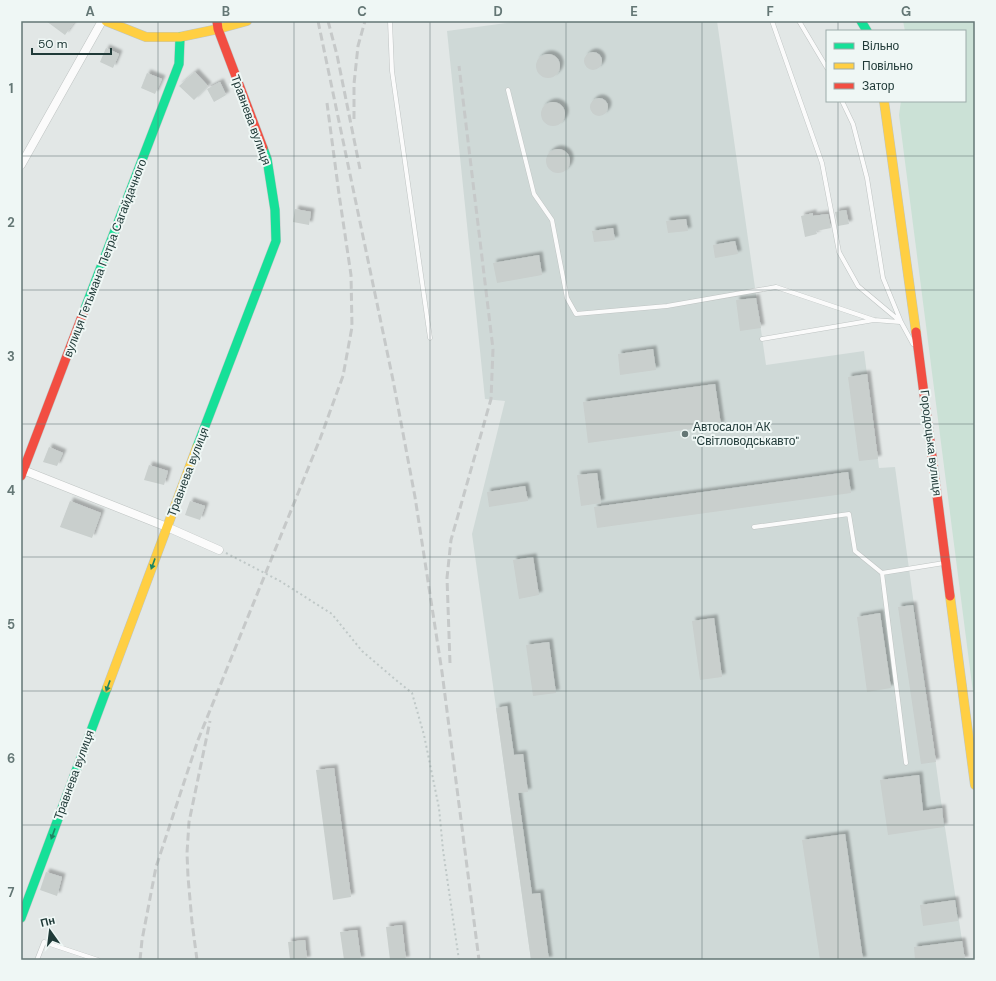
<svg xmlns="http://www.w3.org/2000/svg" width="996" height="981" font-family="'DM Sans',sans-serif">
  <defs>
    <filter id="shadow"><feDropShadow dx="3.5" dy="-3.5" stdDeviation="1" flood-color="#0004"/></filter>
  </defs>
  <rect width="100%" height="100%" fill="#e2e7e6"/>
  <path fill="#cfd9d7" d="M522 21H717L766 365 864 351 879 468 895 467 941 801 965 960H531L472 534 505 401 485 399 447 31Z"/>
  <path fill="#cbe1d6" d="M903 21H975V708L899 115 901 101H965V31H905Z"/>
  <path fill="#c9cfcd" filter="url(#shadow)" d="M46 21H75L65 35Z
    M106 48 119 54 113 68 100 62Z
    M584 61a9 9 0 1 1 18 0a9 9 0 1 1-18 0Z
    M536 66a12 12 0 1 1 24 0a12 12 0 1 1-24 0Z
    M195 72 208 86 194 100 179 86Z
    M147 73 162 79 155 94 141 88Z
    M220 82 226 95 214 102 207 89Z
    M590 107a9 9 0 1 1 18 0a9 9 0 1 1-18 0Z
    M541 114a12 12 0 1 1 24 0a12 12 0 1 1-24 0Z
    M546 161a12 12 0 1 1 24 0a12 12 0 1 1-24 0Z
    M295 209 311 212 309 225 293 222Z
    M846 210 849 224 838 226 835 212Z
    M813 213V216L828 214 831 228 816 231 817 234 805 237 801 216Z
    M686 219 688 231 668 233 666 221Z
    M613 228 615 240 594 242 592 231Z
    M735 241 738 254 715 258 713 245Z
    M539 255 542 275 497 283 493 263Z
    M756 298 761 328 740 331 736 300Z
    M653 349 656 370 620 375 618 354Z
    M867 374 878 459 859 461 848 377Z
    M715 384 721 425 588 443 583 402Z
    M49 447 63 453 57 466 43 462Z
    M149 465 168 471 164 485 144 480Z
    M848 472 851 493 597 528 594 507Z
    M597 473 601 503 581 506 577 475Z
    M525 486 528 501 489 507 487 492Z
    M70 501 101 513 92 538 60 527Z
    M190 501 205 506 200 520 185 515Z
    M533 557 539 595 519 599 513 560Z
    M913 605 936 762 921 764 898 607Z
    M880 613 891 688 867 692 857 617Z
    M714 618 722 677 700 680 692 621Z
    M549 642 556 693 533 696 526 645Z
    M507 706 514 755 523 754 528 792 518 793 532 894 540 893 549 960H531L496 708Z
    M334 768 351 897 333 900 316 770Z
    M919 775 923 811 942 808 944 827 888 835 880 780Z
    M845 834 863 960H820L802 840Z
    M46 872 62 877 57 896 40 890Z
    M955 900 958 921 923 926 920 905Z
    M402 925 406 960H390L386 927Z
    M357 930 361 960H344L340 932Z
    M305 940 307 960H290L288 942Z
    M962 941 965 960H915L914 947Z"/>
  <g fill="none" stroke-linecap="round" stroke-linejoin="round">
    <g stroke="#bfc4c3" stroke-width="5">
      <path id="lane" d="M390 21 392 71 430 338
        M772 21 822 163 839 252 858 286 901 322
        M799 21 827 68
        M508 90 534 194 552 220 567 298 576 314 667 306 776 287 874 320
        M842 101 853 124 867 178 883 278 901 322 913 344
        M762 339 874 320 900 322
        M754 527 849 514 855 551 882 573
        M906 763 882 573 944 563
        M37 960 44 942 98 960"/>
    </g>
    <g stroke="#bfc4c3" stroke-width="9">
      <path id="street" d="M21 165 102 21
        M23 470 167 527 219 550"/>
    </g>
    <g stroke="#bec5c4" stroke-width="10">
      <path id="fast" d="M861 21 867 31
        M84 311 179 64 180 37
        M197 447 276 241 275 210 267 159 263 148
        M21 918 107 688"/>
    </g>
    <g stroke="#bec5c4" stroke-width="10">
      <path id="slow" d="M106 21 146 37H180L218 29 247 21
        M884 101 916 332
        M950 596 975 785
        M107 688 197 447"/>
    </g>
    <g stroke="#bec5c4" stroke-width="10">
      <path id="jam" d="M217 21 218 29 263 148
        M916 332 950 596
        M21 476 84 311"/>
    </g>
    <path stroke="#bfc8c7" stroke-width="2" stroke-dasharray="2 3" stroke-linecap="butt" d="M226 553 280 581 332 614 362 651 396 680 412 693 424 735 439 808 443 850 459 960"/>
    <use href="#lane" stroke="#fbfbfb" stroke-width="4"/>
    <use href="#street" stroke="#fbfbfb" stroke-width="8"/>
    <use href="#fast" stroke="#16e098" stroke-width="9"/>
    <use href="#slow" stroke="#ffcf43" stroke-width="9"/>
    <use href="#jam" stroke="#f24e42" stroke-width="9"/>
    <path stroke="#c6c9c9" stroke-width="3" stroke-dasharray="8 4" stroke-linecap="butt" d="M318 21 393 380 415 497 442 672 479 960
      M328 21 337 55 360 169
      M354 119V84L358 46 365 21
      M450 663 447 578 451 540 491 399 493 349 459 66
      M140 960 142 940 156 867 198 740 320 439 343 376 352 327 351 275 339 194 327 103
      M197 960 192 922 188 877 187 853 189 822 210 721"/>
  </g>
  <defs><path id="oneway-solid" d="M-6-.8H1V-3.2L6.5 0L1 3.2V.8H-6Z"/></defs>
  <g fill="#1c8563">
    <use href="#oneway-solid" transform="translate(153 564) rotate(110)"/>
    <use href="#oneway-solid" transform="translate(108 686) rotate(110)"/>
    <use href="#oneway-solid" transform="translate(53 834) rotate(110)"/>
  </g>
  <path fill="none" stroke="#647775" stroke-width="1" stroke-opacity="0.55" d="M158 21V960M294 21V960M430 21V960M566 21V960M702 21V960M838 21V31M838 101V960M21 156H975M21 290H975M21 424H975M21 557H975M21 691H975M21 825H975"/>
  <circle fill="#647775" stroke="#eff7f5" stroke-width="1.5" cx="685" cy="434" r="4"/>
  <g text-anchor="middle" stroke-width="4" stroke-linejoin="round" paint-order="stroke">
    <g font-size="12" fill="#203a38" stroke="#eff7f5">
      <text transform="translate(251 120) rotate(70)" y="4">Травнева вулиця</text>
      <text transform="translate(105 258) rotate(-69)" y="4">вулиця Гетьмана Петра Сагайдачного</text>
      <text transform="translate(931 443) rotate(83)" y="4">Городоцька вулиця</text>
      <text transform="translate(188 472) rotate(-69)" y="4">Травнева вулиця</text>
      <text transform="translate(74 775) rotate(-70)" y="4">Травнева вулиця</text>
    </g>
    <g font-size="12" fill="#203a38" stroke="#eff7f5" text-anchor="start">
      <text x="693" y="431">Автосалон АК<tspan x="693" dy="14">"Світловодськавто"</tspan></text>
    </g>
  </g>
  <rect width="996" height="981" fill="none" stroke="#eff7f5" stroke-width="44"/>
  <rect x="826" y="30" width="140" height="72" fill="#eff7f5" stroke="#9caba9"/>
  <rect x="834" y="43" width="20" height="6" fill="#16e098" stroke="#9caba9"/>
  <text x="862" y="50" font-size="12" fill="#203a38">Вільно</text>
  <rect x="834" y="63" width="20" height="6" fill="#ffcf43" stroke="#9caba9"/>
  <text x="862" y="70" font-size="12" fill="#203a38">Повільно</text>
  <rect x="834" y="83" width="20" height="6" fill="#f24e42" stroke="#9caba9"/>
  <text x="862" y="90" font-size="12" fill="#203a38">Затор</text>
  <g transform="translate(50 931) rotate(346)" stroke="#eff7f5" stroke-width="3" paint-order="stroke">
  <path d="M0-3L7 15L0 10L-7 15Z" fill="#203a38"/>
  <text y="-6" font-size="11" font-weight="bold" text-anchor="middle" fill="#203a38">Пн</text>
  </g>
  <path d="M32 48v6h79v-6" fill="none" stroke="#203a38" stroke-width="2"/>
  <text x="38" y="48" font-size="12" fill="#203a38" stroke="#eff7f5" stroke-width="3" paint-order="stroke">50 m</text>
  <rect x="22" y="22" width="952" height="937" fill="none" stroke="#647775" stroke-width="1.5"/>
  <g font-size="13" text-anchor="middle" font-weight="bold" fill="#647775">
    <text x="90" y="16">A</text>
    <text x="226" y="16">B</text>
    <text x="362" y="16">C</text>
    <text x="498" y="16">D</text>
    <text x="634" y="16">E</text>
    <text x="770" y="16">F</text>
    <text x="906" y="16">G</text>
    <text x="11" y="93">1</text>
    <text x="11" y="227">2</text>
    <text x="11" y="361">3</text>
    <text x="11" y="495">4</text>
    <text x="11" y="629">5</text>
    <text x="11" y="763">6</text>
    <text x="11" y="897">7</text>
  </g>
</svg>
